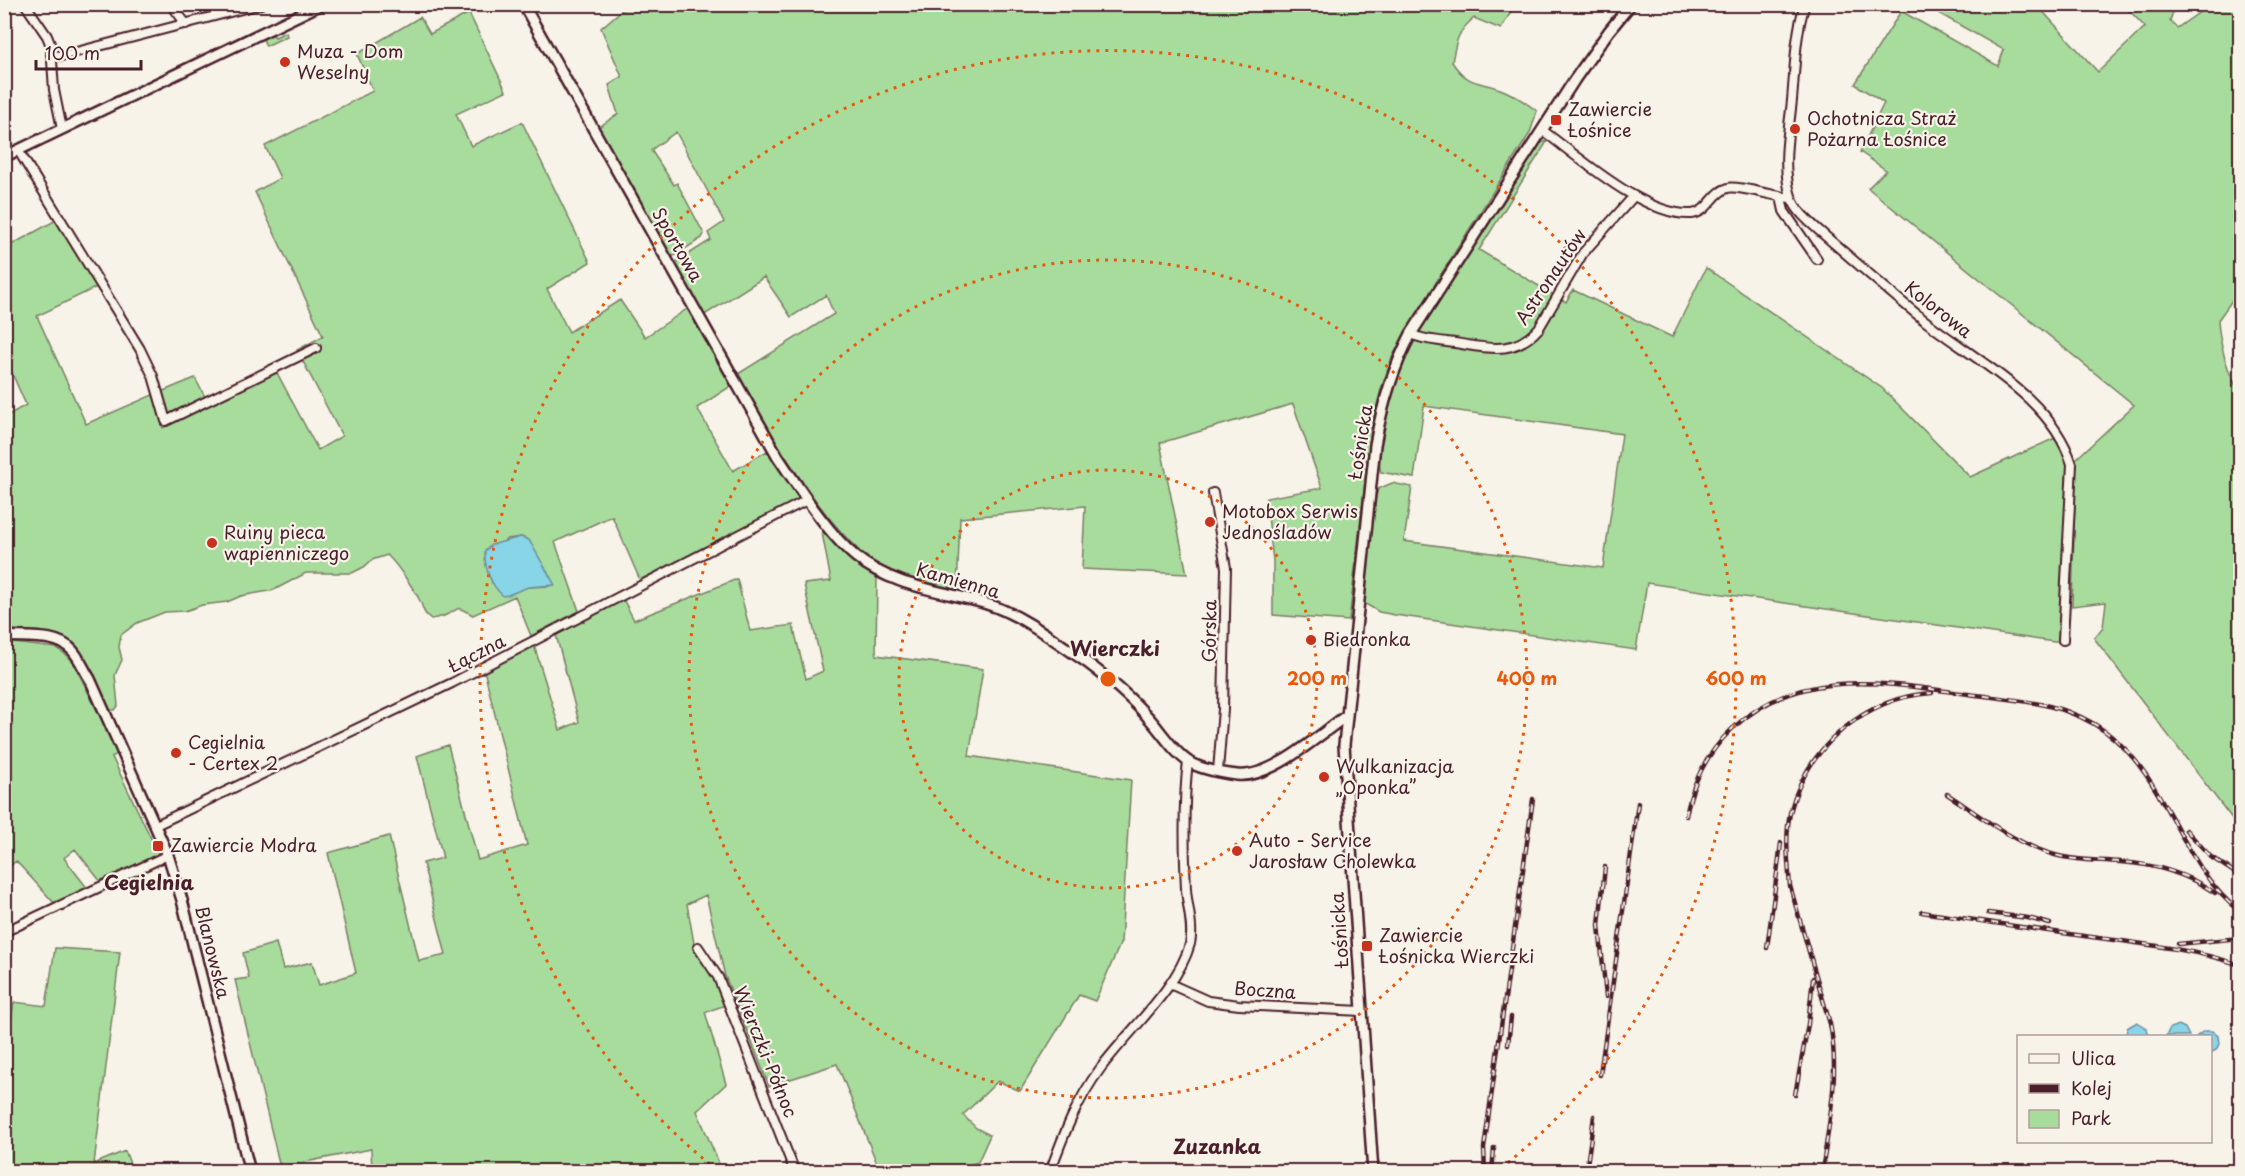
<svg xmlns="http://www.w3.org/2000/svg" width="2245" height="1176" font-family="'Playpen Sans',sans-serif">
  <rect width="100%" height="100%" fill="#f7f3e8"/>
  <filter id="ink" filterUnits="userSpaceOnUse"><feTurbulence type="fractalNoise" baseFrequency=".0167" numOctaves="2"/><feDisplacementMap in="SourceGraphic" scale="12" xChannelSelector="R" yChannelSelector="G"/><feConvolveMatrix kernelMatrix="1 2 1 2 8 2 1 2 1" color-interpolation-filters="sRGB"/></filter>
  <g filter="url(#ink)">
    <path fill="#a8dc9d" stroke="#797e64" stroke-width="1.5" fill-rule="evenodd" d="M629 4 1515 5 1501 29 1474 18C1457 32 1456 41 1452 62 1469 88 1481 80 1505 91 1516 96 1528 104 1537 111L1530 133 1438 279 1392 357 1381 389 1371 429 1349 621 1273 615V561L1266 498 1322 488 1293 404 1160 443 1187 574 1082 569 1085 506 960 518 957 591C931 587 901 579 878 566 865 558 855 546 844 535 800 487 770 431 738 374L834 314 826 295 791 317 764 277 703 316 673 264 711 240 708 233 724 222 676 132 651 150 674 185 677 183 704 234 702 238 674 256 669 255 596 129 618 114 609 85 622 77 601 28Z
      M1924 5H2037L2098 72 2145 27 2124 5H2179L2173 12 2170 21 2177 28 2210 5H2240V289L2218 320C2219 339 2227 376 2240 391V829L2094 638 2103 627 2106 602 2072 606 2076 459 2134 405 1868 188 1886 170 1860 152 1884 103 1855 84 1901 11 1998 66 2004 50Z
      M469 13 506 91 456 114 471 146 522 122 590 262 547 289 569 332 620 300 645 337 687 309 731 386 697 408 733 471 767 451C775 462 798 487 799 499L640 580 612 516 555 542 579 611 531 636 515 596 473 615C454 605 462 608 446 615 442 617 436 618 431 619 421 611 425 610 419 599 414 589 396 563 387 555L372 560 364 567 352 573H306L274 590 241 596 227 602 202 605 185 611 165 612 137 623 121 635 119 647 122 660 115 675 118 706 115 710H110C101 688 84 645 61 638 43 632 23 632 5 631V417L26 405 5 357 4 249 58 219 99 286 37 316 86 424 155 394 163 428 276 371 318 450 342 436 297 350 323 336 255 192 280 178 265 146 373 91 357 54 420 17 430 34ZM521 537 529 540 549 586 528 587 492 583 485 557 507 539Z
      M286 32 287 36 266 46 263 39 272 34 275 37Z
      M1548 140 1479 250 1554 295C1547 308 1539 329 1526 337 1503 351 1442 343 1418 333L1539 144Z
      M1706 268 1882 388 1970 477 2055 438 2065 452 2067 463 2059 633 2062 641 2068 644 1647 583 1636 650 1395 615 1379 612 1364 603 1375 500 1378 489 1392 483 1412 487 1404 541 1603 568 1622 434 1424 406 1414 478 1381 472C1375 459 1389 396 1394 380 1399 367 1406 354 1413 342L1415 340 1435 344 1523 345 1559 298 1566 302 1573 290 1672 337Z
      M195 378 205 397 172 415H169L161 392Z
      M821 527 848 558 877 578 876 655 983 669 969 756 1131 780 1121 942 1095 1001 1079 995 1020 1091 998 1081 963 1115 976 1128 990 1135 978 1162 950 1171H880L837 1064 769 1086 725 976 706 895 687 904 695 949 715 978 726 1005 705 1012 726 1084 697 1111 722 1171H372L371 1149 280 1167 235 980 249 978 243 953 276 943 283 969 312 962 319 985 356 973 328 853 389 836 419 961 446 955 423 863 443 858 417 756 448 745 478 860 527 845 484 670 534 645 560 730 579 722 556 635 623 599 634 620 737 579 750 631 793 625 806 679 823 671 804 584 831 581Z
      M5 642 56 648 64 653 74 664 118 753 112 757 159 855 101 882 75 849 64 858 88 889 56 905 16 861 5 871Z
      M55 948 120 952 94 1164 125 1151 133 1171H5V1045H7L14 1002 46 1006Z"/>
    <path fill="#88d5e8" stroke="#6f8c9c" stroke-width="1.5" d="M521 537 529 540 555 585 528 587 508 595 503 596C490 584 484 567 485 551L491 545Z
      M2137 1022 2147 1028 2149 1036H2126L2127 1028Z
      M2178 1025 2185 1028 2189 1036H2166L2170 1028Z
      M2204 1031H2212L2218 1036 2219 1044 2216 1050 2211 1053 2210 1036H2197Z"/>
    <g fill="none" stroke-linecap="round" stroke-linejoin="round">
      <g stroke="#4a1f2b" stroke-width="12">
        <path id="minor" d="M25 4 47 36 51 46 54 90 62 129
          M171 4 186 24
          M1805 4C1795 35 1795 68 1792 100 1789 132 1781 164 1791 196 1795 211 1812 224 1823 234 1857 263 1890 293 1924 320 1976 361 2051 397 2072 464L2063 640
          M51 55 61 56 261 4
          M1542 130C1578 156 1645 217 1692 214 1709 212 1713 192 1728 188 1736 185 1778 197 1791 198
          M18 150 140 349 153 376 166 421 316 348
          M1781 197 1784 211 1817 259
          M1411 334C1423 340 1434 340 1447 342 1482 346 1512 359 1539 328L1583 253 1633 197
          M1213 493 1226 568 1223 709 1218 771
          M156 825 452 683 807 500
          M4 932 168 855
          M698 947 718 977 795 1172
          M1170 984 1208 1001 1239 1005 1362 1011
          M1050 1172C1063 1136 1077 1100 1100 1069 1127 1032 1178 988 1190 944 1194 927 1187 906 1186 889 1184 847 1183 803 1188 761"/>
      </g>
      <g stroke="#4a1f2b" stroke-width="14">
        <path id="tertiary" d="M523 4 778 457C799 488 828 534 856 557 895 588 942 590 987 604 1020 614 1057 642 1085 661 1105 676 1130 697 1146 715 1160 729 1172 751 1189 762 1202 770 1222 773 1237 775 1271 779 1319 735 1346 716
          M4 157 322 4
          M4 636C25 638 58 633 73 651 80 659 84 670 90 679L168 855 182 900 250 1172
          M1373 1172 1344 745 1375 445C1382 405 1392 370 1411 334L1575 79 1609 31 1631 4"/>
      </g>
      <use href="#minor" stroke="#f7f3e8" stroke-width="8"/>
      <use href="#tertiary" stroke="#f7f3e8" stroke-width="9"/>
      <g stroke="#4a1f2b" stroke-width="4.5">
        <path id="rail" d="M1947 794C1981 816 2016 845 2055 855 2076 861 2098 860 2120 862 2155 864 2186 873 2215 893
          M1686 816C1692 783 1707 753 1732 729 1798 666 1885 683 1968 694 2016 700 2066 702 2106 732 2168 778 2180 865 2240 912
          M2186 830 2211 857 2240 876
          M1605 867 1599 925 1606 997
          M1922 912C1974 920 2025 928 2077 935 2133 943 2187 947 2240 965
          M1988 913 2028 918 2050 924
          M2178 944 2240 938
          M1767 948 1781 843
          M1508 1045 1511 1017
          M1600 1075 1638 803
          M1795 1095 1808 1024 1813 978
          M1485 1172 1484 1148 1533 799
          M1492 1172 1494 1148
          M1543 1172 1544 1168
          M1586 1172 1594 1116
          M1822 1172C1829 1123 1840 1073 1830 1024L1790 886C1788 862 1785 836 1790 813 1806 748 1865 697 1932 693"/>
      </g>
      <use href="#rail" stroke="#f7f3e8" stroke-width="2" stroke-dasharray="7" stroke-linecap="butt"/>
    </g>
  </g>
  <g fill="none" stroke="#e8590c" stroke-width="3" stroke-dasharray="3 6">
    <circle cx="1108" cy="679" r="209"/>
    <circle cx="1108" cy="679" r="419"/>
    <path d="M717 1170A628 628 0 1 1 1499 1170"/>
  </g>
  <g fill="#c8321e" stroke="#f7f3e8" stroke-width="2">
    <circle cx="285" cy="62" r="6"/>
    <rect x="1550" y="114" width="12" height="12" rx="3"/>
    <circle cx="1795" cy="129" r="6"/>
    <circle cx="1210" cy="522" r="6"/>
    <circle cx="212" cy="543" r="6"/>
    <circle cx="1311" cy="640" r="6"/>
    <circle cx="176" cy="753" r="6"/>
    <circle cx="1324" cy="777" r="6"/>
    <rect x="152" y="840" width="12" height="12" rx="3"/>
    <circle cx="1237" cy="851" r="6"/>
    <rect x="1361" y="940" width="12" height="12" rx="3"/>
  </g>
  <g text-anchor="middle" stroke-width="4.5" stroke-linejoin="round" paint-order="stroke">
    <g font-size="18" fill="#4a1f2b" stroke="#f7f3e8" text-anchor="start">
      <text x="297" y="58">Muza - Dom<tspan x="297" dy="21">Weselny</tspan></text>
      <text x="1568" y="116">Zawiercie<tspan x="1568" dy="21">Łośnice</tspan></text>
      <text x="1807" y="125">Ochotnicza Straż<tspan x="1807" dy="21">Pożarna Łośnice</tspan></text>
      <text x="1222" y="518">Motobox Serwis<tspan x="1222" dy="21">Jednośladów</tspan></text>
      <text x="224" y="539">Ruiny pieca<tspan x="224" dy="21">wapienniczego</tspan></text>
      <text x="1323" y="646">Biedronka</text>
      <text x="188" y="749">Cegielnia<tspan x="188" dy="21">- Certex 2</tspan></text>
      <text x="1336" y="773">Wulkanizacja<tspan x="1336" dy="21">„Oponka”</tspan></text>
      <text x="1249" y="847">Auto - Service<tspan x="1249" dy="21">Jarosław Cholewka</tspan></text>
      <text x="170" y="852">Zawiercie Modra</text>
      <text x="1379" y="942">Zawiercie<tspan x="1379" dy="21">Łośnicka Wierczki</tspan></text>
    </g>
    <g font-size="18" fill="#4a1f2b" stroke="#f7f3e8">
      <text transform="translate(677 245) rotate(60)" y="6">Sportowa</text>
      <text transform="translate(1551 277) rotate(-56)" y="6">Astronautów</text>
      <text transform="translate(1938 310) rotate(38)" y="6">Kolorowa</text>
      <text transform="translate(1361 442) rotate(-81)" y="6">Łośnicka</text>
      <text transform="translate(958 581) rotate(16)" y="6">Kamienna</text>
      <text transform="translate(1210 631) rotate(-89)" y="6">Górska</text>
      <text transform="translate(477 654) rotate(-27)" y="6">Łączna</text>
      <text transform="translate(1340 930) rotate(-94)" y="6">Łośnicka</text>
      <text transform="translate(212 952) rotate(76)" y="6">Blanowska</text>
      <text transform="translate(1265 991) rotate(4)" y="6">Boczna</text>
      <text transform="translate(765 1052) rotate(68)" y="6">Wierczki-Północ</text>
    </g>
    <g font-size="20" font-weight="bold" fill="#4a1f2b" stroke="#f7f3e8">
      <text x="1115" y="656">Wierczki</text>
      <text x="149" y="890">Cegielnia</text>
      <text x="1217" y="1154">Zuzanka</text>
    </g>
  </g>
  <circle cx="1108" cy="679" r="9" fill="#e8590c" stroke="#f7f3e8" stroke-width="3"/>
  <g font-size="18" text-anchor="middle" font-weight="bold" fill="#e8590c" stroke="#f7f3e8" stroke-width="4.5" stroke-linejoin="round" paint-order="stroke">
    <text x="1317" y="685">200 m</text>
    <text x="1527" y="685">400 m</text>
    <text x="1736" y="685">600 m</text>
  </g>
  <rect width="2245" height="1176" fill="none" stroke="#f7f3e8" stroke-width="24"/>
  <rect x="12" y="12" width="2221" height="1152" fill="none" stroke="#4a1f2b" stroke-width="2" filter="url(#ink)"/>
  <rect x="2017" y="1035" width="195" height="108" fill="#f7f3e8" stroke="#b29e9c" stroke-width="1.5"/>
  <rect x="2029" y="1054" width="30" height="9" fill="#f7f3e8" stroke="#b29e9c" stroke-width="1.5"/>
  <text x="2071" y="1065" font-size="18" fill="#4a1f2b">Ulica</text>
  <rect x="2029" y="1084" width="30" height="9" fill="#4a1f2b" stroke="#b29e9c" stroke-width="1.5"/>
  <text x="2071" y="1095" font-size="18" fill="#4a1f2b">Kolej</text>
  <rect x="2029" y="1110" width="30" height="18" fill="#a8dc9d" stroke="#b29e9c" stroke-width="1.5"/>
  <text x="2071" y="1125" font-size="18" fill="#4a1f2b">Park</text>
  <path d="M36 60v9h105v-9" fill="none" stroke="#4a1f2b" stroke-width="3"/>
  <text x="45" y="60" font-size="18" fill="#4a1f2b" stroke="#f7f3e8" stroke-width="4.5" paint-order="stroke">100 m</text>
</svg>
